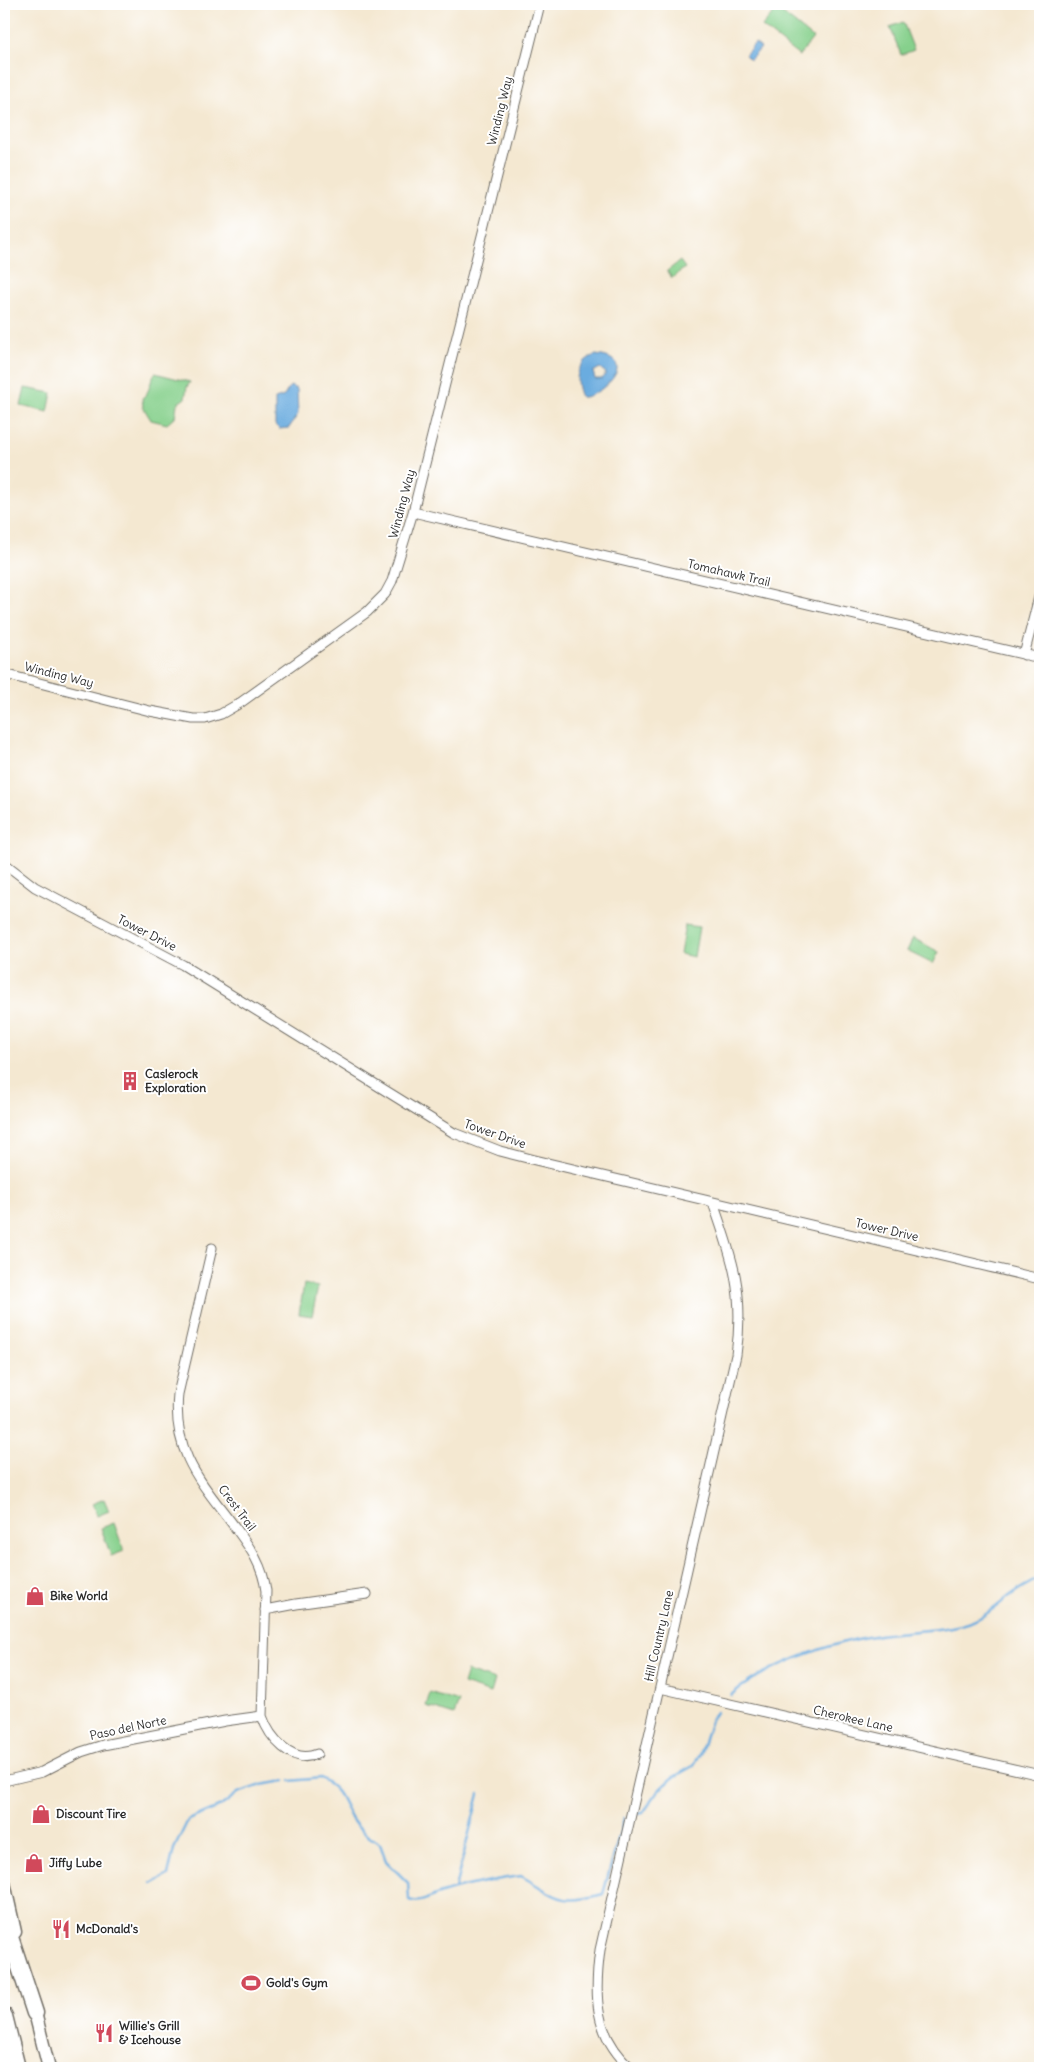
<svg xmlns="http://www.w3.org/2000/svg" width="1044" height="2072" font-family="Delius,sans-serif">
  <rect width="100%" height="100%" fill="#fff"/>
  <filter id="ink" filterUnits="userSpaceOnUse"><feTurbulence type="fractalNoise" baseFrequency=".02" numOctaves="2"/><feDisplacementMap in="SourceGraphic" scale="10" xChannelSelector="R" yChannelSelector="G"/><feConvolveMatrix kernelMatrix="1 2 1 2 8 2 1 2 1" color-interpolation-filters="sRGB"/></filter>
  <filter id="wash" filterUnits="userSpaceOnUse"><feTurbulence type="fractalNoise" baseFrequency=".0096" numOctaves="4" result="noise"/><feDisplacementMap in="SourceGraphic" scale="20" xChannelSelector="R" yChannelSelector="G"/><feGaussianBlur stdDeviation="1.12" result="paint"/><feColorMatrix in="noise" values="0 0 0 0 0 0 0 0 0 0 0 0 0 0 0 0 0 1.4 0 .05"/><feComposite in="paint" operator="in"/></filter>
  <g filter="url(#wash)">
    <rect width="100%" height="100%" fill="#f4e8d1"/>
    <path fill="#86d08c" stroke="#587e5c" d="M777 9 813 38 799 56 762 27Z
      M903 22 914 50 901 55 890 27Z
      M680 261 685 268 672 278 667 271Z
      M155 373 190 382 187 387 185 398 177 404 175 417 167 424 151 420 143 407 142 398C151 392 149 382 155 373Z
      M25 388 52 393 48 412 21 406Z
      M685 925 699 927 694 957 680 954Z
      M913 938 939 952 933 964 907 951Z
      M304 1284 318 1287 312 1316 299 1314Z
      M104 1499 109 1511 97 1516 92 1504Z
      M114 1523 124 1551 111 1556 101 1528Z
      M467 1671 495 1680 491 1693 463 1684Z
      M430 1693 459 1702 454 1715 426 1706Z"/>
    <path fill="#6bacdf" stroke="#4b6c85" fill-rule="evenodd" d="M755 43 761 48 750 60 745 55Z
      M596 355C645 360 595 400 581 397 573 379 577 361 596 355ZM600 368 606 373 602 379H595L593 372Z
      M290 386 297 389 298 414 289 428 279 429 275 425V399L284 396Z"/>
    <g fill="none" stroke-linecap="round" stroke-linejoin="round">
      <path stroke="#6bacdf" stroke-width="2.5" d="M731 1695C764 1666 835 1641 879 1635 909 1630 944 1632 973 1621 987 1616 999 1604 1011 1595 1020 1588 1030 1583 1040 1578
        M290 1781 321 1778C342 1792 340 1797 351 1818 358 1830 369 1837 380 1844L386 1861 408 1883 409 1900C420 1904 426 1899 436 1895 464 1885 492 1880 521 1876 558 1896 557 1907 603 1894L624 1818
        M638 1814 643 1813 659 1790 672 1778 693 1766 700 1755 711 1720 716 1712
        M152 1884 168 1875 174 1849 188 1820 221 1806 238 1793 261 1785 285 1781
        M455 1888 479 1794"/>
    </g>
  </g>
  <g filter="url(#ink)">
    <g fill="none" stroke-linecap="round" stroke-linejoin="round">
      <g stroke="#716d65" stroke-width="11">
        <path id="street" d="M413 512 1040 658
          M1024 655 1040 593
          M4 674 150 711 193 719H205L221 714 240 703 367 612 385 594 392 581 413 512 540 4
          M4 863 35 887 183 965 454 1133 500 1151 535 1160 1040 1279
          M212 1248 178 1394C172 1455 203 1484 237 1530 251 1549 263 1566 266 1591L262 1716C269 1737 292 1765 317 1754
          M265 1610 296 1604 367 1594
          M660 1688 1040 1775
          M4 1781 42 1772 81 1752 103 1745 225 1721 262 1716
          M631 2068C594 2035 594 1995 600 1950L736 1355C745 1294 733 1259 713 1203"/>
      </g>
      <g stroke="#716d65" stroke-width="15">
        <path id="secondary" d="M4 1883 15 1932
          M33 2005 49 2068"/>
      </g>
      <g stroke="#716d65" stroke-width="19">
        <path id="highway" d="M4 1919 35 2013
          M4 2016 17 2068"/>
      </g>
      <use href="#street" stroke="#fff" stroke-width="9"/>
      <use href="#secondary" stroke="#fff" stroke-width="12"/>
      <use href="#highway" stroke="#fff" stroke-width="16"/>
    </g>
  </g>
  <defs>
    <g id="building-bare" transform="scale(1.5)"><path d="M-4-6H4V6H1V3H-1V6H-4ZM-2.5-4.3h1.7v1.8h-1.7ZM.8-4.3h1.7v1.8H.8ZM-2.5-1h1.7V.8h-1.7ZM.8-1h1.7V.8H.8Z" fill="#d1495b" stroke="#fff" stroke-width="2.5" paint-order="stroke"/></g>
    <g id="shop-bare" transform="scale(1.5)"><path d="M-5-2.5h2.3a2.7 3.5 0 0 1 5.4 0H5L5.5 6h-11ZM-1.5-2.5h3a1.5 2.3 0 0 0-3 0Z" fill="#d1495b" stroke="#fff" stroke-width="2.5" paint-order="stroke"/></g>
    <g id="restaurant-bare" transform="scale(1.5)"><path d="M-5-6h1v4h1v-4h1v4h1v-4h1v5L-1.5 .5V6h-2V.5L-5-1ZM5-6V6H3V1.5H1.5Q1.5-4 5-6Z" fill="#d1495b" stroke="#fff" stroke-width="2.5" paint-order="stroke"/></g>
    <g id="stadium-bare" transform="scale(1.5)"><path d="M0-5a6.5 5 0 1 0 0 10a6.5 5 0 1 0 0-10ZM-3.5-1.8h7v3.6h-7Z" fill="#d1495b" stroke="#fff" stroke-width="2.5" paint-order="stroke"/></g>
  </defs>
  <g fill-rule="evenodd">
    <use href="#building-bare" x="130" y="1081"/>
    <use href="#shop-bare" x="35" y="1596"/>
    <use href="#shop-bare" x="41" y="1814"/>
    <use href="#shop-bare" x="34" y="1863"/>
    <use href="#restaurant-bare" x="61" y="1929"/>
    <use href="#stadium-bare" x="251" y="1983"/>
    <use href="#restaurant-bare" x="104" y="2033"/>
  </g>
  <g text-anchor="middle" stroke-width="4" stroke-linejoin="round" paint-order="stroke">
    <g font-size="12" fill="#2b2b2b" stroke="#fff">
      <text transform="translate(500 111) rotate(-76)" y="4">Winding Way</text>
      <text transform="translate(402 504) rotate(-75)" y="4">Winding Way</text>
      <text transform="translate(729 573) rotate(13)" y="4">Tomahawk Trail</text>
      <text transform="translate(59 675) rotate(14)" y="4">Winding Way</text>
      <text transform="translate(147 933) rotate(27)" y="4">Tower Drive</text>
      <text transform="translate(495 1134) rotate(19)" y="4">Tower Drive</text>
      <text transform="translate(887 1230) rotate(13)" y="4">Tower Drive</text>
      <text transform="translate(237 1508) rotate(53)" y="4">Crest Trail</text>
      <text transform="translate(659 1636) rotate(-77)" y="4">Hill Country Lane</text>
      <text transform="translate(853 1719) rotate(13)" y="4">Cherokee Lane</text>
      <text transform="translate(128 1728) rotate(-12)" y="4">Paso del Norte</text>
    </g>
    <g font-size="12" font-weight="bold" fill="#2b2b2b" stroke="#fff" text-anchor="start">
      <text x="145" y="1078">Caslerock<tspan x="145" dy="14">Exploration</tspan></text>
      <text x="50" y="1600">Bike World</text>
      <text x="56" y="1818">Discount Tire</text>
      <text x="49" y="1867">Jiffy Lube</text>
      <text x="76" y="1933">McDonald's</text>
      <text x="266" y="1987">Gold's Gym</text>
      <text x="119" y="2030">Willie's Grill<tspan x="119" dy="14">&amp; Icehouse</tspan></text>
    </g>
  </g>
  <rect width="1044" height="2072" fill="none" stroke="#fff" stroke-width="20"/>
</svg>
